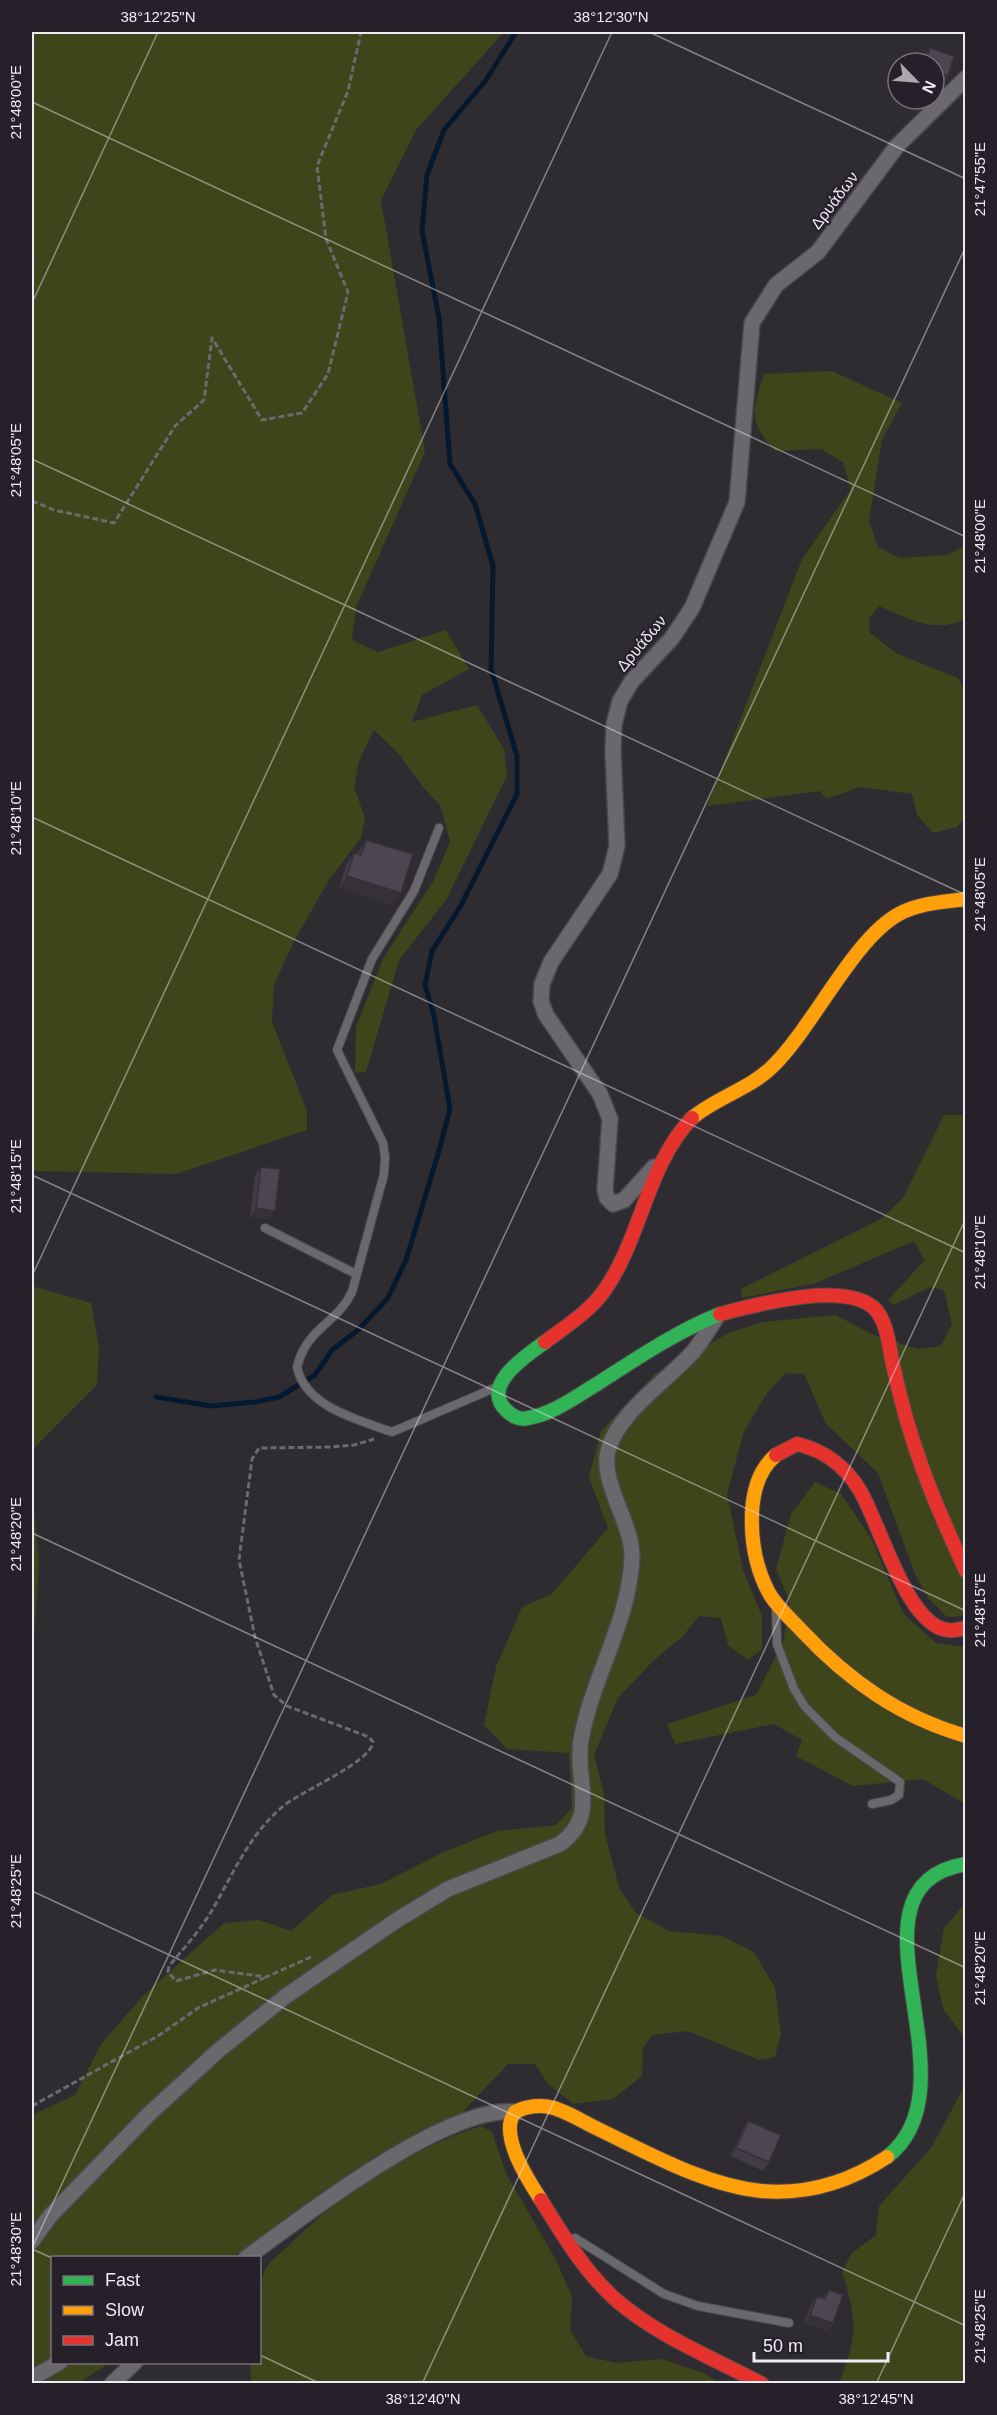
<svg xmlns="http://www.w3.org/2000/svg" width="997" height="2415" font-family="Helvetica,sans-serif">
  <rect width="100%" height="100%" fill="#2f2c31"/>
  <path fill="#3f451a" d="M32 32H504L416 130 381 200 425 452 356 607 352 640 378 652 446 630 469 669 422 695 412 722 477 705 504 749 507 776 446 900 399 960 366 1072 355 1073 356 1027 384 957 434 880 450 841 440 805 423 787 398 753 374 730 359 761 354 787 365 818 361 838 330 878 293 943 274 985 272 1022 307 1111V1130L176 1174 32 1171Z
    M832 371 902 403 882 440 869 521 878 547 900 558 946 555 965 546V620C931 633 910 619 879 606L869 619 870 633 896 653 958 678 965 691V817L957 827 933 833 917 815 912 794 860 787 826 799 820 791 707 806 802 559 851 489 843 462 821 449 775 451C748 421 752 411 764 374Z
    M944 1115H965L966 1609 962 1616 947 1617 928 1598 915 1574 878 1473 826 1424 804 1374 786 1373 767 1393 744 1431 727 1494 743 1570 762 1616V1649L748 1660 728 1645 721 1618 699 1616 683 1636 654 1660 618 1698 594 1755 604 1794 605 1834 619 1887 635 1912 669 1931 722 1936 754 1952 775 1988 781 2034 775 2057 759 2060 688 2031 652 2035 643 2049 642 2076 613 2099 573 2104 548 2084 535 2064H508L460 2115 424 2129 232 2257 52 2258V2362L109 2363 79 2383H32V2115L75 2095 101 2044 144 1995 224 1923 259 1920 291 1931 332 1895 381 1884 444 1852 497 1831 556 1825 572 1808 569 1753 507 1749 484 1725 496 1667 522 1607 552 1594 608 1528 589 1477 601 1431 655 1374 729 1333 762 1322 836 1315 871 1334 918 1349 941 1346 952 1324 944 1290 930 1287 894 1305 888 1300 925 1260 914 1241 816 1283 742 1298 741 1289 881 1219 903 1198Z
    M32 1286 91 1303 99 1347 97 1385 32 1450Z
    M815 1482 841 1494 871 1538 903 1613 936 1643 965 1647V1804L923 1779 853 1786 796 1756 802 1740 774 1724 675 1744 667 1724 756 1695 784 1640 789 1600 776 1569 791 1514Z
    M32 1485 39 1564 32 1668Z
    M963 1906H966L965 2038 943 2009 936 1976 944 1928Z
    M965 2060V2383H839C858 2336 857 2320 842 2272L852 2253 876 2235 879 2206 931 2148 962 2091Z
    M481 2126 492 2132 506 2173 556 2260 572 2297 570 2330 586 2356 616 2363 661 2359 704 2373 719 2383H251L250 2363 260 2362C260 2337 254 2290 266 2268 270 2261 280 2254 286 2248 336 2197 413 2148 481 2126Z"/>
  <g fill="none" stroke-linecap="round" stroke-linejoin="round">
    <path stroke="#041930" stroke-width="5" d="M156 1397 211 1406 255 1402 279 1397 315 1375 332 1350 358 1330 388 1298 406 1260 438 1154 450 1109 434 1016 425 985 432 951 460 907 517 794V756L491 669 493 566 475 504 450 464 439 318 422 231 427 175 444 130 486 80 516 32"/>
    <g stroke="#4b484c" stroke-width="10">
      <path id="lane" d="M439 828 414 891 372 959 337 1050 383 1143 385 1157 384 1174 352 1292C337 1324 307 1327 297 1367 305 1407 359 1420 392 1432L499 1386
        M265 1228 356 1274
        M776 1609 777 1644 794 1689 805 1707 835 1737 900 1782 899 1795 891 1800 872 1804
        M575 2238 664 2294 698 2306 789 2323"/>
    </g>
    <g stroke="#4b484c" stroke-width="18">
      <path id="street" d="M654 1167 624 1200 613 1204 607 1198 605 1190 610 1119 600 1094 546 1015 541 1001 542 984 551 962 610 874 617 846 613 751 614 724 620 701 632 681 672 638 692 608 737 502 752 323 776 285 818 252 897 146 966 78
        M32 2241 50 2216 149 2114 219 2050 286 1996 397 1920 448 1889 560 1844C600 1815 574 1780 581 1740 592 1677 630 1621 632 1556 632 1523 600 1482 608 1451 617 1413 668 1380 693 1352 702 1341 709 1329 716 1318
        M246 2258C304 2216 447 2104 516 2112
        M32 2378 60 2362
        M112 2384 135 2362"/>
    </g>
    <g stroke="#4b484c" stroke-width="16">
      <path id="fast" d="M545 1342C527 1355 479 1386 507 1411 513 1417 521 1420 528 1418 553 1414 575 1397 597 1384 636 1359 677 1331 720 1314
        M887 2157C982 2084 832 1886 966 1864"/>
    </g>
    <g stroke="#4b484c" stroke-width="16">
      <path id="slow" d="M692 1118C717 1097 750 1089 773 1066 813 1027 854 938 899 914 919 903 944 902 966 899
        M776 1455C759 1469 753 1491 752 1513 751 1540 756 1569 769 1593 777 1607 791 1619 802 1631 849 1681 900 1717 966 1736
        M541 2200C528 2180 498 2134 515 2112 526 2106 541 2104 554 2108 570 2113 585 2123 600 2130 650 2154 705 2185 761 2191 806 2195 849 2182 887 2157"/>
    </g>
    <g stroke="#4b484c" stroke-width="16">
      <path id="jam" d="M720 1314C755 1305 846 1280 875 1309 888 1323 889 1348 893 1365 909 1442 933 1500 966 1571
        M545 1342C565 1327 589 1312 604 1291 642 1237 646 1166 692 1118
        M776 1455 797 1444C823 1450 845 1466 859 1489 879 1520 906 1626 948 1630 953 1631 960 1629 966 1628
        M541 2200C562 2234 585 2272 615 2299 657 2336 713 2358 762 2384"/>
    </g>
    <path stroke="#6c6a6e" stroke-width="3" stroke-dasharray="6 3" stroke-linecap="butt" d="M32 501 54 510 114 523 175 426 204 400 212 338 262 420 302 413 328 374 348 292 326 239 317 166 348 91 361 32
      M311 1957 266 1977 215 1970 176 1981 168 1972 169 1966C185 1947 202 1928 214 1907 234 1871 250 1835 281 1808 298 1792 371 1763 373 1742L369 1737 287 1706 274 1695 255 1637 239 1560 252 1459 259 1448 331 1447 354 1445 374 1439
      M32 2106 158 2036 198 2008 264 1978"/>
    <use href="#lane" stroke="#6a686c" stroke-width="8"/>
    <use href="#street" stroke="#6a686c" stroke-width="15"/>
    <use href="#fast" stroke="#30b455" stroke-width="14"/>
    <use href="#slow" stroke="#ff9f0a" stroke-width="14"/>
    <use href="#jam" stroke="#e5322d" stroke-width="14"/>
  </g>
  <path fill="#423b46" d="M930 48 948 76 942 84 934 82V63H922L924 56Z
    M366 840 401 893 392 905 339 888 346 865 354 853 357 854Z
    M261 1167 275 1211 269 1219 250 1217 255 1175Z
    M748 2121 769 2162 763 2171 731 2156 743 2129Z
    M829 2290 833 2323 827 2331 804 2323 811 2304 817 2296 823 2298Z"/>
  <path fill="#363039" d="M937 72 948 76 942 84 934 82V77Z
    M347 876 401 893 392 905 339 888Z
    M256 1208 275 1211 269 1219 250 1217Z
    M810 2315 833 2323 827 2331 804 2323Z"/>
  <path fill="#4d4551" stroke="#363039" stroke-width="1.5" d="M930 48 954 56 948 76 937 72 935 77H934V63H925Z
    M366 840 413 854 401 893 347 876 354 853 361 855Z
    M261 1167 280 1169 275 1211 256 1208Z
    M748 2121 781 2135 769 2162 736 2148Z
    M829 2290 843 2295 833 2323 810 2315 817 2296 825 2299Z"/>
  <path fill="none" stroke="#efebf2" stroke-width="1.5" stroke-opacity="0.45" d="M649 32 966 179M32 102 966 537M32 303 158 32M32 459 966 895M32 817 966 1253M32 1175 966 1611M32 1276 612 32M32 1533 966 1968M32 1891 966 2326M32 2248 966 246M32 2249 52 2258M260 2355 321 2384M422 2384 966 1218M876 2384 966 2191"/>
  <g text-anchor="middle" stroke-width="4.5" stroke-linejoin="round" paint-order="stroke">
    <g font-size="16" fill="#efebf2" stroke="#252029">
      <text transform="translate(834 200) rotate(-53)" y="6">Δρυάδων</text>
      <text transform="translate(641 643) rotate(-50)" y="6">Δρυάδων</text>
    </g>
  </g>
  <rect width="997" height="2415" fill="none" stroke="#252029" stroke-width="66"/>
  <rect x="51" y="2256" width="210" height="108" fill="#252029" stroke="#767179" stroke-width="1.5"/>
  <rect x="63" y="2276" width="30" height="9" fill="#30b455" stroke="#767179" stroke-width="1.5"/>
  <text x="105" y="2286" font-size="18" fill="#efebf2">Fast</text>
  <rect x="63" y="2306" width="30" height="9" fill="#ff9f0a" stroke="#767179" stroke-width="1.5"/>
  <text x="105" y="2316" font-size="18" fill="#efebf2">Slow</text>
  <rect x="63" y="2336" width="30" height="9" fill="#e5322d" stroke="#767179" stroke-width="1.5"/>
  <text x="105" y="2346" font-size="18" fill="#efebf2">Jam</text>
  <g transform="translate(916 81) rotate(115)"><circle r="28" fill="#252029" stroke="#767179" stroke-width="1.5"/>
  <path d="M0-4.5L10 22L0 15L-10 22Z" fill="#aca8ae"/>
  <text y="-9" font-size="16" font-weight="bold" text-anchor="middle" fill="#efebf2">N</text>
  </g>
  <path d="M754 2352v9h134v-9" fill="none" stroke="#efebf2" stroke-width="3"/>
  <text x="763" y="2352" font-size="18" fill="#efebf2" stroke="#252029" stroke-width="4.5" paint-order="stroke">50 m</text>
  <rect x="33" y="33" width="931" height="2349" fill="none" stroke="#efebf2" stroke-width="2"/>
  <g font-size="15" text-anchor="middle" fill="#efebf2">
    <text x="158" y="22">38°12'25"N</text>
    <text x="611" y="22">38°12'30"N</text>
    <text transform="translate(16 102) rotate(-90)" y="5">21°48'00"E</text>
    <text transform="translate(980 179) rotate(-90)" y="5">21°47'55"E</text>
    <text transform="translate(16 460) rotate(-90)" y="5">21°48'05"E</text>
    <text transform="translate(980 536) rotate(-90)" y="5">21°48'00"E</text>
    <text transform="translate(16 818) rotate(-90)" y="5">21°48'10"E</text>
    <text transform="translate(980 894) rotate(-90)" y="5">21°48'05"E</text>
    <text transform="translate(16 1176) rotate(-90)" y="5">21°48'15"E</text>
    <text transform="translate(980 1252) rotate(-90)" y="5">21°48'10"E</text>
    <text transform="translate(16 1534) rotate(-90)" y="5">21°48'20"E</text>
    <text transform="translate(980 1610) rotate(-90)" y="5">21°48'15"E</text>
    <text transform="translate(16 1891) rotate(-90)" y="5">21°48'25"E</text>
    <text transform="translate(980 1968) rotate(-90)" y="5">21°48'20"E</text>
    <text transform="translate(16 2249) rotate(-90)" y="5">21°48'30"E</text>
    <text transform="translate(980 2326) rotate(-90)" y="5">21°48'25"E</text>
    <text x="423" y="2404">38°12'40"N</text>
    <text x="876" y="2404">38°12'45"N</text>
  </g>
</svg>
